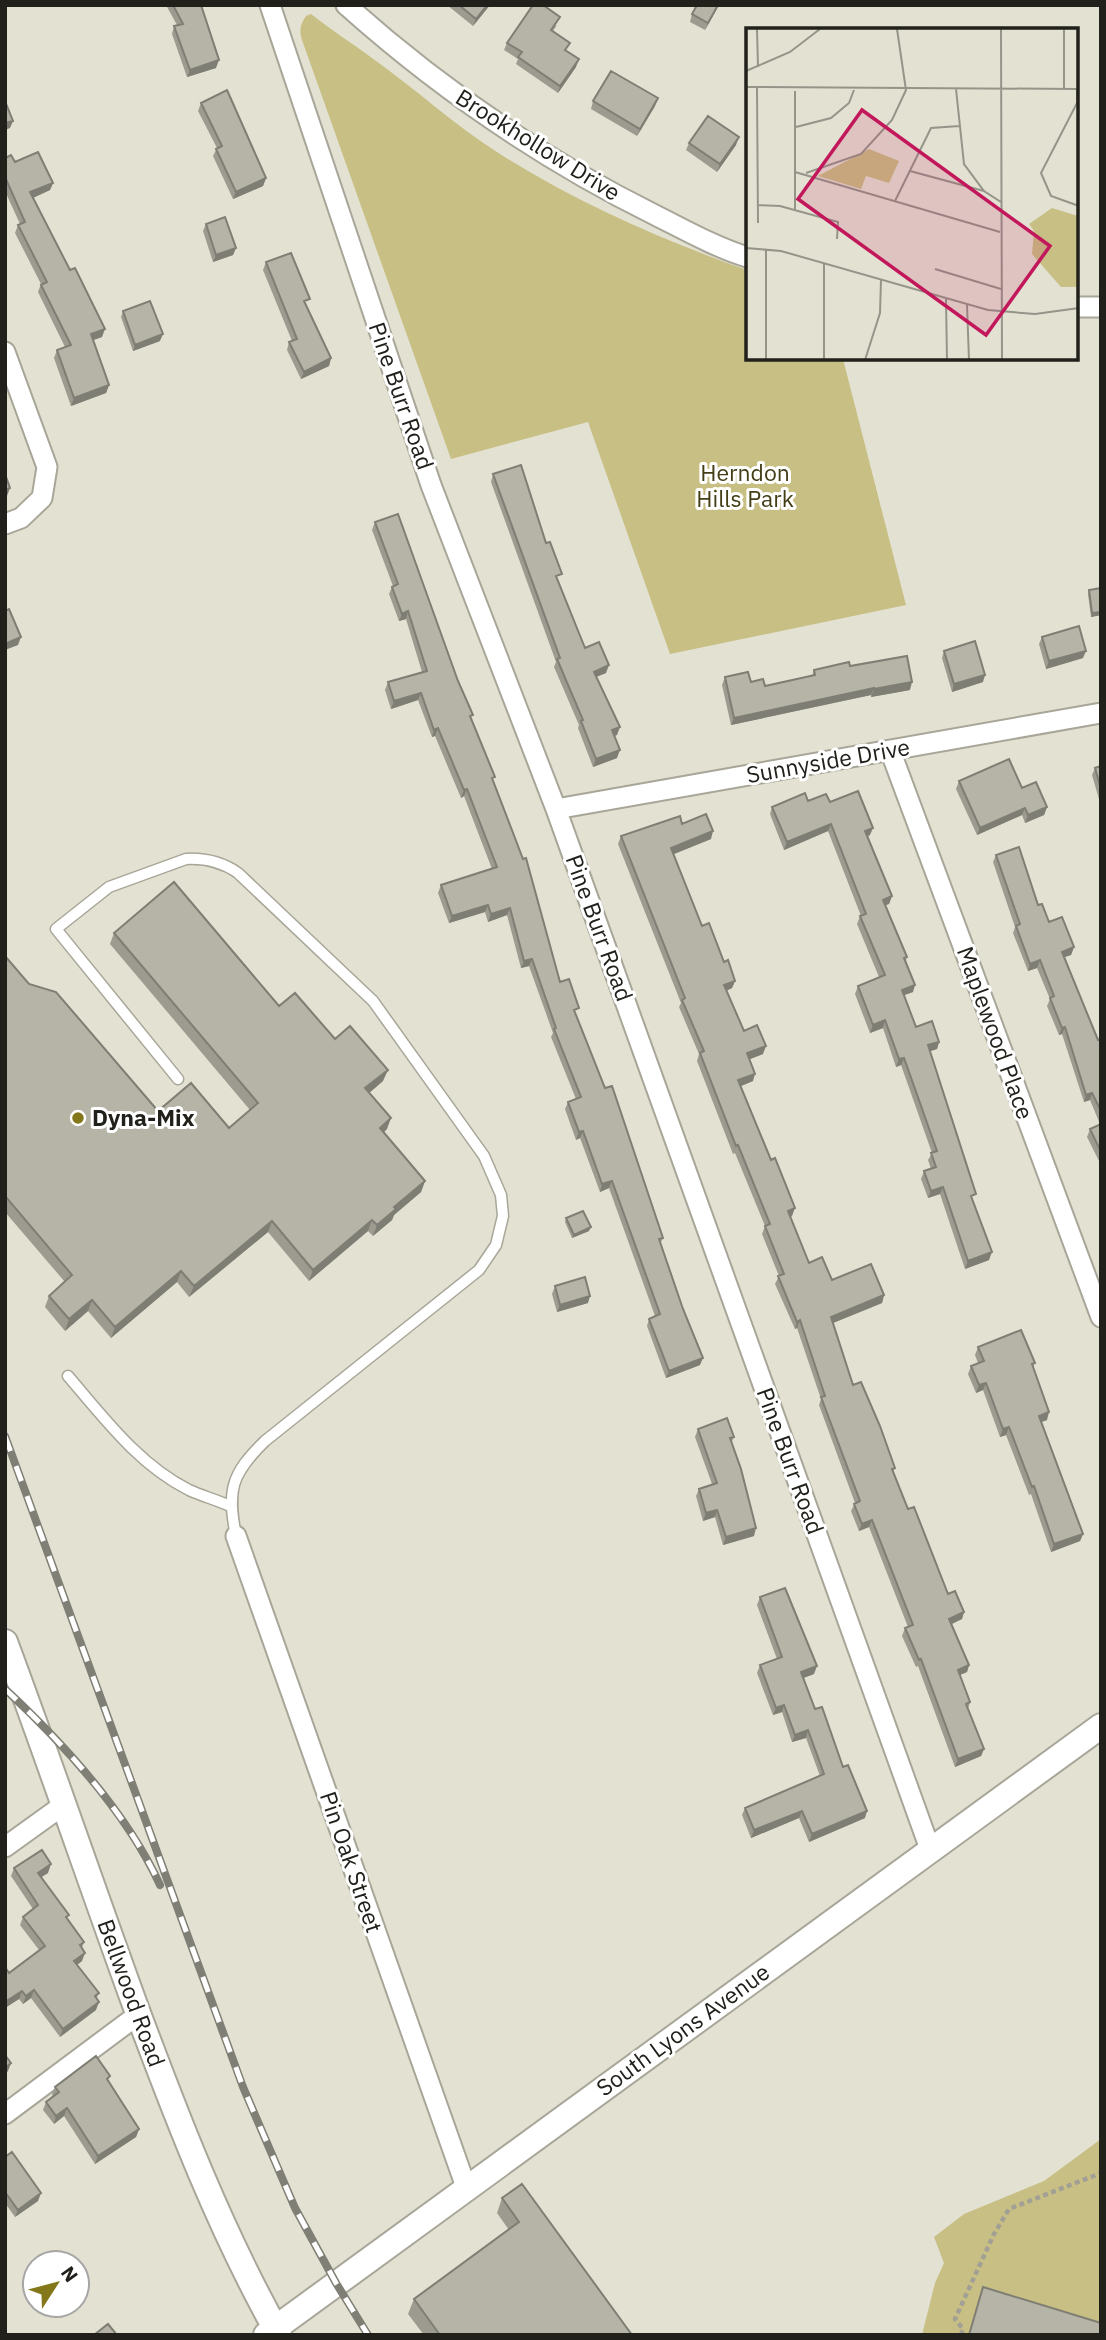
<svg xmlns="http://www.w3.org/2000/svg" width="1106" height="2340" font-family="'IBM Plex Sans',sans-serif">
  <rect width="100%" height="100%" fill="#e3e1d2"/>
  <path fill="#c8bf84" d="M311 14C331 30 352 43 372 58 416 89 455 126 500 154 577 203 662 240 747 270V359H843L906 605 670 654 588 422 451 459 302 40C299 30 300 25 306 16Z
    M1101 2139V2335H922L935 2283 944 2263 934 2237 964 2214 1044 2181Z"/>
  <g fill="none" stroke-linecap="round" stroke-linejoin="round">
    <g stroke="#a8a698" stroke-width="13">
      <path id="service" d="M178 1079 56 929 109 887 186 859C205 858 222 862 238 873L373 1001 484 1156 501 1195 503 1216 496 1245 479 1270 265 1441C231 1474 227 1490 236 1536
        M68 1376C104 1418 139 1465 189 1490 202 1496 217 1500 230 1506"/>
    </g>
    <g stroke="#a8a698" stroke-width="23">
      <path id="minor" d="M270 5 431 485 556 809 930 1849
        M346 5C440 89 542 159 655 215 685 230 715 247 747 257
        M1076 307H1101
        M5 352 47 467 42 498 21 518 5 524
        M890 750 1101 1317
        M556 809 1101 713
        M236 1536 466 2187
        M5 1847 62 1806
        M5 2114 139 2014"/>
    </g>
    <g stroke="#a8a698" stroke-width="28">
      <path id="tertiary" d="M5 1642C50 1763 91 1884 135 2005 177 2118 220 2230 279 2335
        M266 2335 1101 1726"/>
    </g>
    <path stroke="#a2a094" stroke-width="4.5" stroke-dasharray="5 3.5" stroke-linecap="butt" d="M961 2335 963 2329 955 2319 994 2234 1009 2209 1101 2173"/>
    <use href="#service" stroke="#fff" stroke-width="10"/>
    <use href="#minor" stroke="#fff" stroke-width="19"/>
    <use href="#tertiary" stroke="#fff" stroke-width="24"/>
    <g stroke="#807f75" stroke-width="8">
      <path id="rail" d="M5 1436 243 2087 295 2208 336 2283 368 2335
        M5 1689C63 1743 127 1813 160 1885"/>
    </g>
    <use href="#rail" stroke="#fff" stroke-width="5" stroke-dasharray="16" stroke-linecap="butt"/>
  </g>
  <path fill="#9d9b8f" d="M166 5H201L216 68 187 77 172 34 174 26 177 25Z
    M447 5H490L473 26Z
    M719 5 705 30 690 22 692 14Z
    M557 25 553 31 567 51 576 67 558 93 516 64 518 59 504 50 507 43Z
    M593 101 655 106 637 136 591 109Z
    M201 103 266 178 263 186 233 199 213 156 217 148 198 111Z
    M689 143 736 145 717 172 686 150Z
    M5 158 53 183 50 190 33 198 102 337 93 340 109 385 106 393 71 406 54 358 57 350 65 347 38 292 41 284 15 233 18 225 20 224 5 191Z
    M206 224 236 248 233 255 213 262 203 231Z
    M266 262 307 307 331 358 329 366 301 379 287 350 289 342 292 341 263 270Z
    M123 311 160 341 133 351 121 317Z
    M493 474 559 582 585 648 606 673 596 677 617 735 614 736 617 758 593 767 578 728 579 725 554 667 556 662 491 482Z
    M375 522 471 718 560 982 576 1016 663 1238 660 1244 700 1365 666 1378 647 1326 649 1319 655 1316 609 1188 600 1192 580 1138 576 1140 565 1109 568 1102 576 1099 551 1037 553 1033 529 966 521 968 507 915 488 922 485 912 449 923 438 893 441 885 492 869 464 796 461 798 435 736 432 737 418 700 391 709 385 690 388 682 422 672 406 619 399 621 389 594 392 587 393 586 372 530Z
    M1089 590 1101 615 1091 617 1088 594Z
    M1042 637 1083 658 1046 669 1039 644Z
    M944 651 983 682 952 692 942 658Z
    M850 666 910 690 871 697V695L731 725 722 685 725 677 751 682 765 686 812 676 814 670Z
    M1101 766V806L1092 775 1095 768Z
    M959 781 1022 788 1047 807 1044 815 1025 823 1022 815 977 835 956 789Z
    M808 801 830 802 870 835 868 836 892 896 889 904 885 905 907 957 906 960 913 992 904 995 916 1027 939 1042 937 1049 930 1051 989 1260 965 1269 940 1194 928 1198 921 1179 924 1171 931 1169 928 1160 932 1153 901 1065 896 1067 883 1028 870 1033 855 994 858 986 879 977 857 924 860 916H861L828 831 784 850 770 814 772 807Z
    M682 824 711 839 674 854 702 926 735 981 732 988 726 991 744 1031 763 1054 750 1059 753 1081 741 1086 792 1216 790 1217 809 1263 832 1280 884 1295 882 1303 833 1323 853 1385 895 1468 893 1472 908 1509 948 1594 964 1612 962 1619 952 1624 969 1665 967 1672 960 1675 970 1702 968 1709 984 1749 981 1756 955 1767 918 1666 916 1667 902 1636 905 1628 908 1627 869 1527 859 1531 851 1511 855 1503 819 1405 821 1399 797 1328 795 1329 775 1284 779 1276 762 1234 765 1226 735 1153 733 1154 697 1061 699 1054 679 1007 681 1003 618 844 621 836Z
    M996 855 1038 905 1049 922 1074 947 1071 955 1064 957 1098 1040 1101 1039V1165L1087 1137 1090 1129 1100 1124 1090 1100 1084 1102 1062 1034 1059 1035 1047 1006 1050 999 1037 968 1028 971 1013 933 1015 927 993 862Z
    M114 933 279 1006 335 1039 383 1081 369 1093 387 1129 384 1132 425 1181 421 1192 394 1215 392 1220 373 1236 368 1231 309 1281 268 1232 189 1297 177 1282 111 1338 88 1311 65 1331 45 1307 49 1296 65 1282 5 1212V956L29 984 158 1111 229 1128 250 1110 110 944Z
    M566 1218 589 1231 572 1238 565 1222Z
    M555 1286 588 1303 557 1312 552 1294Z
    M978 1347 1035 1363 1033 1367 1047 1420 1041 1422 1083 1534 1080 1541 1051 1552 1031 1494 1029 1495 1006 1435 1000 1437 983 1390 976 1393 968 1374 971 1366 978 1363 975 1355Z
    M698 1429 734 1437 731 1443 754 1536 723 1545 715 1517 703 1521 696 1496 699 1489 712 1484 695 1437Z
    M760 1597 814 1674 803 1678 815 1709 843 1767 865 1818 809 1842 799 1818 751 1838 742 1815 745 1808 820 1776 806 1738 792 1742 782 1712 773 1715 757 1673 760 1665 777 1659 757 1605Z
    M14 1868 48 1873 41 1877 68 1919 84 1942 82 1948V1961L77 1965 99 1993 96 1999V2010L60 2037 31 1998 23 2004 19 1999 5 2008V1967L9 1973 39 1950 20 1925 23 1917 33 1909 11 1876Z
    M109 2081 139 2129 136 2137 95 2164 64 2116 54 2124 43 2110 46 2102 53 2097 52 2094 55 2087Z
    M5 2157 38 2201 15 2217 5 2203Z
    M502 2198 632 2335H424L408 2314 414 2299 509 2230 497 2213Z"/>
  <path fill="#7f7e74" d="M487 5H490L473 26 476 19Z
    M718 5H719L705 30 708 23Z
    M579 59 576 67 558 93 560 86Z
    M219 60 216 68 187 77 190 70Z
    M658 98 655 106 637 136 640 129Z
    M13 121 10 128 5 130V123Z
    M739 137 736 145 717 172 720 164Z
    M266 178 263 186 233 199 236 192Z
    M53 183 50 190 28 200 30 192Z
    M236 248 233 255 213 262 216 255Z
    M105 329 102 337 88 342 91 334Z
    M163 334 160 341 133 351 135 345Z
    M331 358 329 366 301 379 304 372Z
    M109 385 106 393 71 406 74 398Z
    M10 488 7 496 5 497V490Z
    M408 611 406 619 399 621 402 614Z
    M1101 612V615L1091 617 1092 613Z
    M21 637 18 645 5 650V644Z
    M1086 651 1083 658 1046 669 1049 661Z
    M609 665 606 673 591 679 594 672Z
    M985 675 983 682 952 692 954 684Z
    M912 682 910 690 871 697 874 689Z
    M874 688 871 695 731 725 734 718Z
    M421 693 418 700 391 709 394 701Z
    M620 727 617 735 609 738 612 730Z
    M438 728 435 736 432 737 434 730Z
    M620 750 617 758 593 767 596 759Z
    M467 789 464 796 461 798 464 790Z
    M1047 807 1044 815 1025 823 1028 815Z
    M1025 808 1022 815 977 835 980 828Z
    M831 824 828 831 784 850 787 842Z
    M873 828 870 835 863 838 865 831Z
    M713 831 711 839 669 856 671 848Z
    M892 896 889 904 880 907 883 900Z
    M488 905 485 912 449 923 452 916Z
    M510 908 507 915 488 922 491 914Z
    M1074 947 1071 955 1059 959 1062 952Z
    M532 959 529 966 521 968 524 961Z
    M1040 960 1037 968 1028 971 1030 964Z
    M735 981 732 988 721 993 724 985Z
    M915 985 913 992 899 997 902 990Z
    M885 1020 883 1028 870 1033 873 1025Z
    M1065 1027 1062 1034 1059 1035 1062 1028Z
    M939 1042 937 1049 925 1053 928 1045Z
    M766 1046 763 1054 745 1061 747 1053Z
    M904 1058 901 1065 896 1067 899 1059Z
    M388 1070 383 1081 361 1100 365 1088Z
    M755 1074 753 1081 736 1088 738 1080Z
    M1092 1093 1090 1100 1084 1102 1086 1095Z
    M391 1118 387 1129 376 1139 380 1128Z
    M583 1131 580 1138 576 1140 579 1132Z
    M425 1181 421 1192 394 1215 392 1220 373 1236 377 1225 394 1207Z
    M612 1181 609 1188 600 1192 602 1184Z
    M943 1187 940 1194 928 1198 931 1191Z
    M795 1208 792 1216 785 1219 788 1211Z
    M372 1220 368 1231 309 1281 313 1270Z
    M272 1221 268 1232 189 1297 194 1286Z
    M591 1227 589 1231 572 1238 574 1235Z
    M992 1252 989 1260 965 1269 968 1261Z
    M181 1271 177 1282 111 1338 115 1327Z
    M884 1295 882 1303 828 1325 831 1317Z
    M590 1296 588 1303 557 1312 560 1305Z
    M92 1300 88 1311 65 1331 69 1319Z
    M800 1320 797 1328 795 1329 797 1322Z
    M703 1358 700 1365 666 1378 669 1371Z
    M986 1383 983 1390 976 1393 979 1385Z
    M1049 1412 1047 1420 1036 1424 1039 1416Z
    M1009 1427 1006 1435 1000 1437 1003 1429Z
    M717 1510 715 1517 703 1521 706 1513Z
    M872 1520 869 1527 859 1531 862 1524Z
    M756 1528 754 1536 723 1545 726 1537Z
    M1083 1534 1080 1541 1051 1552 1054 1544Z
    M964 1612 962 1619 947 1626 949 1619Z
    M969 1665 967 1672 955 1677 958 1670Z
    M817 1666 814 1674 798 1680 801 1672Z
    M784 1705 782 1712 773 1715 776 1708Z
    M808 1730 806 1738 792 1742 795 1735Z
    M984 1749 981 1756 955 1767 958 1759Z
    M802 1811 799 1818 751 1838 754 1830Z
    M867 1811 865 1818 809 1842 812 1834Z
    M51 1864 48 1873 35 1881 38 1873Z
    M85 1953 82 1961 71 1969 74 1961Z
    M34 1990 31 1998 23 2004 26 1996Z
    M22 1991 19 1999 5 2008V2002Z
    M99 2002 96 2010 60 2037 63 2029Z
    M11 2063 8 2071 5 2074V2068Z
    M67 2108 64 2116 54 2124 56 2116Z
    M139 2129 136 2137 95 2164 98 2156Z
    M41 2193 38 2201 15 2217 18 2210Z"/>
  <path fill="#b6b4a6" stroke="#7f7e74" stroke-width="2" d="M173 5H201L219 60 190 70 174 26 183 24Z
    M459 5H487L476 19Z
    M533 5H543L560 17 551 30 570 43 565 50 579 59 560 86 518 57 522 52 507 43Z
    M697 5H718L708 23 692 14Z
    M611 71 658 98 640 129 593 101Z
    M227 90 266 178 236 192 216 149 222 146 201 103Z
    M5 101 13 121 5 123Z
    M708 116 739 137 720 164 689 143Z
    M38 152 53 183 30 192 70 270 75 268 105 329 91 334 109 385 74 398 57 350 71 345 41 285 47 282 18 225 25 222 5 177V158L11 155 15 162Z
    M225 217 236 248 216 255 206 224Z
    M291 253 310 299 304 301 331 358 304 372 289 342 297 339 266 262Z
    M150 301 163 334 135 345 123 311Z
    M521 465 546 543 550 542 562 574 556 576 585 648 599 642 609 665 594 672 620 727 612 730 620 750 596 759 581 721 583 720 557 659 560 658 493 474Z
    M5 474 10 488 5 490Z
    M398 514 458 681 473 715 470 716 495 777 492 778 523 859 526 858 560 982 569 979 579 1008 574 1010 605 1088 612 1086 663 1238 659 1239 683 1309 703 1358 669 1371 649 1319 660 1314 612 1181 602 1184 583 1131 579 1132 568 1102 581 1097 554 1029 556 1028 532 959 524 961 510 908 491 914 488 905 452 916 441 885 497 867 467 789 464 790 438 728 434 730 421 693 394 701 388 682 427 671 408 611 402 614 392 587 398 584 375 522Z
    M1101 588V612L1092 613 1089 590Z
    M9 609 21 637 5 644V611Z
    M1079 626 1086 651 1049 661 1042 637Z
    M975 641 985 675 954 684 944 651Z
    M907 656 912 682 874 689V688L734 718 725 677 748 672 751 682 763 679 765 686 815 675 814 670 849 662 850 666Z
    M1009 759 1022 788 1036 782 1047 807 1028 815 1025 808 980 828 959 781Z
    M1101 766V789L1095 768Z
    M858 791 873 828 865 831 892 896 883 900 907 957 904 958 915 985 902 990 916 1027 932 1021 939 1042 928 1045 976 1194 971 1196 992 1252 968 1261 943 1187 931 1191 924 1171 936 1167 931 1153 937 1151 904 1058 899 1059 885 1020 873 1025 858 986 885 975 860 916 866 914 831 824 787 842 772 807 805 793 808 801 826 794 830 802Z
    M706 814 713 831 671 848 702 926 709 923 724 962 728 960 735 981 724 985 744 1031 757 1025 766 1046 747 1053 755 1074 738 1080 771 1160 775 1158 795 1208 788 1211 809 1263 822 1257 832 1280 871 1264 884 1295 831 1317 853 1385 861 1382 880 1426 895 1468 892 1469 908 1509 914 1507 948 1594 955 1591 964 1612 949 1619 969 1665 958 1670 970 1702 966 1704 984 1749 958 1759 921 1659 919 1660 905 1628 913 1625 872 1520 862 1524 854 1504 860 1501 821 1397 825 1396 800 1320 797 1322 778 1276 784 1274 765 1226 770 1224 738 1145 736 1146 700 1053 704 1051 682 1000 685 998 621 836 680 816 682 824Z
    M1019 847 1038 905 1042 904 1049 922 1062 917 1074 947 1062 952 1098 1040 1101 1039V1111L1092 1093 1086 1095 1065 1027 1062 1028 1050 998 1054 996 1040 960 1030 964 1016 926 1020 924 996 855Z
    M174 882 279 1006 295 993 335 1039 350 1026 388 1070 365 1088 391 1118 380 1128 425 1181 394 1207 396 1209 377 1225 372 1220 313 1270 272 1221 194 1286 181 1271 115 1327 92 1300 69 1319 49 1296 72 1275 5 1196V956L29 984 56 992 158 1111 191 1083 229 1128 258 1103 114 933Z
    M1101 1124V1152L1090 1129Z
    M583 1211 591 1227 574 1235 566 1218Z
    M585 1277 590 1296 560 1305 555 1286Z
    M1021 1330 1035 1363 1032 1364 1049 1412 1039 1416 1083 1534 1054 1544 1034 1486 1032 1487 1009 1427 1003 1429 986 1383 979 1385 971 1366 984 1361 978 1347Z
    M727 1418 734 1437 730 1438 741 1469 756 1528 726 1537 717 1510 706 1513 699 1489 717 1483 698 1429Z
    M785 1588 817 1666 801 1672 815 1709 822 1707 843 1767 848 1765 867 1811 812 1834 802 1811 754 1830 745 1808 824 1774 808 1730 795 1735 784 1705 776 1708 760 1665 782 1657 760 1597Z
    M42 1850 51 1864 38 1873 69 1915 66 1917 84 1942 80 1945 85 1953 74 1961 99 1993 95 1996 99 2002 63 2029 34 1990 26 1996 22 1991 5 2002V1967L9 1973 45 1946 23 1917 38 1905 14 1868Z
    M5 2055 11 2063 5 2068Z
    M96 2056 110 2076 107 2079 139 2129 98 2156 67 2108 56 2116 46 2102 59 2092 55 2087Z
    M12 2152 41 2193 18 2210 5 2192V2157Z
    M522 2184 632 2335H440L414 2299 519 2222 502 2198Z
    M983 2287 1101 2323V2335H969Z
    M108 2324 117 2335H94Z"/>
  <circle fill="#84771a" stroke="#fff" stroke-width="2.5" cx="78" cy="1118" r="7"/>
  <g text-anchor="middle" stroke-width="6" stroke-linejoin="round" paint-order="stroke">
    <g font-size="23" fill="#21201b" stroke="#fff">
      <text transform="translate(538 145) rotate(32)" y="8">Brookhollow Drive</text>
      <text transform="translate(401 396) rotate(71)" y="8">Pine Burr Road</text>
      <text transform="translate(828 761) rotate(-10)" y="8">Sunnyside Drive</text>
      <text transform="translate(599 928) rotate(70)" y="8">Pine Burr Road</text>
      <text transform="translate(995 1033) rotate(70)" y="8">Maplewood Place</text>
      <text transform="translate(790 1461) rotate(70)" y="8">Pine Burr Road</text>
      <text transform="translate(351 1862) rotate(71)" y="8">Pin Oak Street</text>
      <text transform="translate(131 1993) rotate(70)" y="8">Bellwood Road</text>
      <text transform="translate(683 2030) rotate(-36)" y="8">South Lyons Avenue</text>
    </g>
    <g font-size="23" fill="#443e17" stroke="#fff">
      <text x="745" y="481">Herndon<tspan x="745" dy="26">Hills Park</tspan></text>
    </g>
    <g font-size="23" font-weight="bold" fill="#21201b" stroke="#fff" text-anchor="start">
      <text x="92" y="1126">Dyna-Mix</text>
    </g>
  </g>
  <g transform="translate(746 28)">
    <rect width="332" height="332" fill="#e3e1d2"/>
    <path d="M123 121 153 133 143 155 120 148 115 161 72 148ZM306 180 332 188V259H315L286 226 288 203 283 196Z" fill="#c8bf84"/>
    <path fill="none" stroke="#959489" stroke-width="2" d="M11 1 12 39M255 1 256 332M0 43 44 24 74 1M0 59 333 61M11 60 12 195M210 61 218 136 238 163 255 174M318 61V1M331 61V75L295 145 305 168 333 178M50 99 85 90 103 75 108 62M164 143 238 163M49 144 254 204M60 145 115 126 146 92 160 62 151 1M149 173 185 100 213 98M11 177 34 178 92 194 91 211M49 182V63M0 220 35 223 242 282 289 286 333 280M20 221V332M78 236V332M189 241 255 261M200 271 201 332M221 277 223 332M119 332 134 285 135 252"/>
    <path fill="#c2185b" fill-opacity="0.15" stroke="#c2185b" stroke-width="3.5" d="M116 82 304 218 240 307 52 171Z"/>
    <rect width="332" height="332" fill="none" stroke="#21201b" stroke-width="3.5"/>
  </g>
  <rect width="1106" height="2340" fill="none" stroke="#21201b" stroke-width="14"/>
  <g transform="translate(56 2284) rotate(54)"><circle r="33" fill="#ffffff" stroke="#a6a6a4" stroke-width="2"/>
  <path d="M0-5L12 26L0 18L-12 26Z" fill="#84771a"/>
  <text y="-10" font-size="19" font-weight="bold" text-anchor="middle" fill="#21201b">N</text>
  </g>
</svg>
